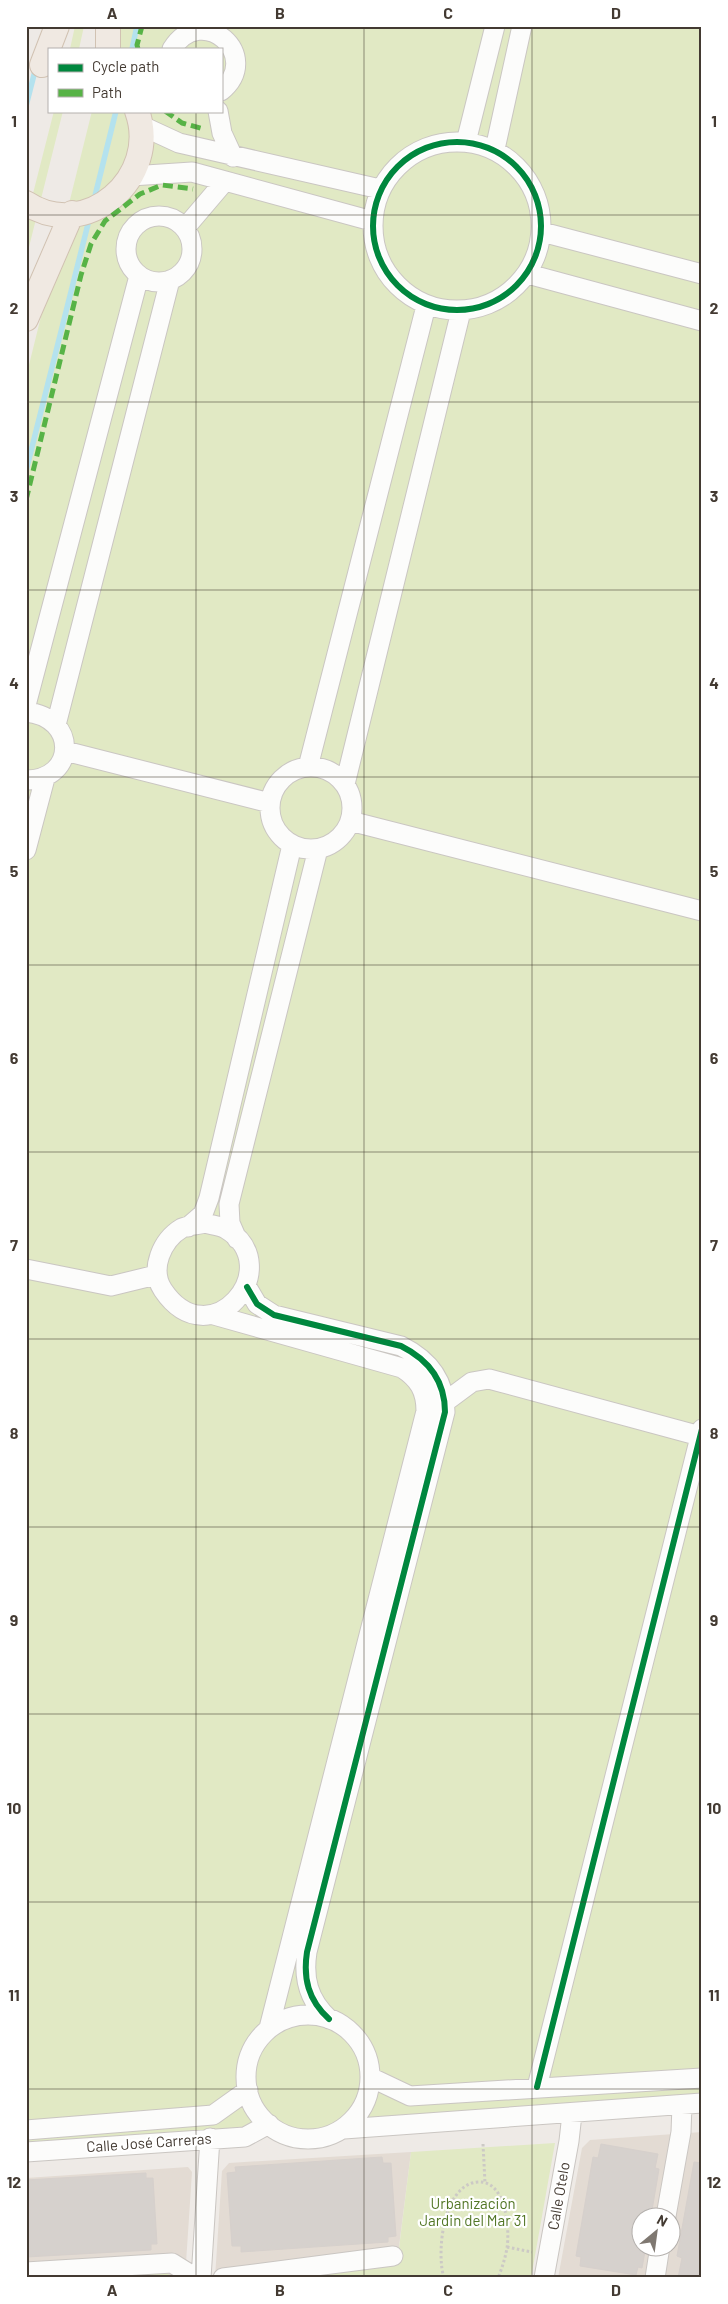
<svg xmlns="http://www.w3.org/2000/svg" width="728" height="2304" font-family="Barlow,sans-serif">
  <rect width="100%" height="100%" fill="#eeeae6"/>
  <path fill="#e3dbd3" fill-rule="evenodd" d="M702 2132V2278H558L582 2148 590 2140ZM640 2216H670V2246H640Z
    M411 2152 395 2278H215L222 2171 229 2163Z
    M188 2167 192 2172 185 2278H26V2178Z"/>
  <path fill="#e1e9c4" d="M75 26H84L79 49H70Z
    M114 26H702V2104L26 2148V377L92 111H221V49H108Z
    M54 111H63L26 259V221Z
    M555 2143 531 2278H315L314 2275 397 2264 411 2152Z
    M165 2271 172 2278H48Z"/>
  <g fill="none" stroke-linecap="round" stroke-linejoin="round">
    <path stroke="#b4e2ee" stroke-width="5.5" d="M132 49 137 26
      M26 106 36 67
      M94 200 116 111
      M26 471 90 216"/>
  </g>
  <path fill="#d6d1cd" stroke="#d6d0cc" d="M601 2144 658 2154 655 2168 659 2169 651 2216H640V2246H646L642 2268 638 2267 636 2275 580 2266 581 2257 576 2256 593 2157 598 2158Z
    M382 2157 383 2163H391L396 2236 388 2237V2242L241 2252V2246H232L227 2173 236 2172 235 2167Z
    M694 2162 702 2163V2278H678L682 2258 677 2256Z
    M146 2173V2178H153L157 2244H151V2250L26 2257V2180Z"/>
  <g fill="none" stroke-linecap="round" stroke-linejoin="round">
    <g stroke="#cac6c2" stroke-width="21">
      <path id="minor" d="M172 49C202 1 264 56 221 91
        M218 111 222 133 233 157
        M140 125 179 143 380 189
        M373 226a84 84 0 1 1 168 0a84 84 0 1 1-168 0Z
        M466 142 495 26
        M495 149 522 26
        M131 176 192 172 372 221
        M126 249a33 33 0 1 1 66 0a33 33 0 1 1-66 0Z
        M185 228 225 181
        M542 232 702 274
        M528 274 702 321
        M26 705 139 276
        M26 712C78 717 77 780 26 780
        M56 725 170 280
        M65 751 270 803
        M270 808a41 41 0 1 1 82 0a41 41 0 1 1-82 0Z
        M308 767 426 306
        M345 784 461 311
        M350 821 702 911
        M26 850 45 778
        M205 1223C211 1225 221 1226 226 1229 289 1267 210 1360 163 1290 149 1269 162 1240 182 1228 188 1225 198 1225 205 1223Z
        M188 1227 203 1214 209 1198 292 845
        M237 1239 230 1223 229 1204 318 849
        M26 1269 111 1286 156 1275
        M247 1287 257 1304 274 1315 401 1346C429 1360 445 1381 445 1412L307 1952C303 1978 308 2000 329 2019
        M214 1315 402 1368C419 1379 426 1391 426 1411L269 2028
        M445 1402 472 1382 489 1379 700 1436
        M246 2077a62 62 0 1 1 124 0a62 62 0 1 1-124 0Z
        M370 2077 410 2096 702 2078
        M537 2087 702 1429
        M344 2129 702 2103
        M26 2130 213 2115 248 2090
        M26 2152 245 2137 269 2124
        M666 2216 681 2132 682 2105
        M26 2272 172 2263 196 2278
        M201 2278 210 2138
        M223 2278 393 2256
        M544 2278 569 2141 572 2114
        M655 2278 660 2246"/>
    </g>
    <g stroke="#d1c2b2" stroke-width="26">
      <path id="major" d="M108 49V26
        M42 65 57 26
        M26 203C86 243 161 177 137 111
        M26 319 72 213"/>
    </g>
    <path stroke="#ccc9c5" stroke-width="3" stroke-dasharray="2.5 2.5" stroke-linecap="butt" d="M483 2144 485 2183
      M507 2247 532 2252
      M444 2278C436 2253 443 2184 478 2182 506 2180 510 2229 507 2248 505 2259 502 2268 498 2278"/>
    <use href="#minor" stroke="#fcfcfb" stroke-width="19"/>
    <use href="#major" stroke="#f0e9e2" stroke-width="24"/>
    <path stroke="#57b346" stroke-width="5" stroke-dasharray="10 5" stroke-linecap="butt" d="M138 49 137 45 142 26
      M165 111 182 123 204 129
      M26 500 81 275 91 244 105 221 140 194 162 185 193 189"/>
    <g stroke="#fff" stroke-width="9">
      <path id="cycleway" d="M373 226a84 84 0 1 1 168 0a84 84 0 1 1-168 0Z
        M247 1287 257 1304 274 1315 401 1346C429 1360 445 1381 445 1412L307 1952C303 1978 308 2000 329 2019
        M537 2087 702 1429"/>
    </g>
    <use href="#cycleway" stroke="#00873e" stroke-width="6"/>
  </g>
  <path fill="none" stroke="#433a32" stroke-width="1" stroke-opacity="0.55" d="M196 26V49M364 26V2278M532 26V2278M196 111V2278M26 215H702M26 402H702M26 590H702M26 777H702M26 965H702M26 1152H702M26 1339H702M26 1527H702M26 1714H702M26 1902H702M26 2089H702"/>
  <g text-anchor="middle" stroke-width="4.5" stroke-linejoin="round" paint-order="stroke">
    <g font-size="15" fill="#433a32" stroke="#fff">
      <text transform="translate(149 2143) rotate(-4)" y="5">Calle José Carreras</text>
      <text transform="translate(559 2196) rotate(-80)" y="5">Calle Otelo</text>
    </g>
    <g font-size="15" fill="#527625" stroke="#fff">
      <text x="473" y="2209">Urbanización<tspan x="473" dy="17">Jardin del Mar 31</tspan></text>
    </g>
  </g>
  <rect width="728" height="2304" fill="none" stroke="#ffffff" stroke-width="55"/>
  <rect x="48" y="48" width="175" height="65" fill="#ffffff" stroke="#b4b0ad"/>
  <rect x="58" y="64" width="25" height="8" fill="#00873e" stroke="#b4b0ad"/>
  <text x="92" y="72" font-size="15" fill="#433a32">Cycle path</text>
  <rect x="58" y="89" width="25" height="8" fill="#57b346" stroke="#b4b0ad"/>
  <text x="92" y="98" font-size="15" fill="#433a32">Path</text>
  <g transform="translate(656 2232) rotate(29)"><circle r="24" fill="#ffffff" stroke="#b4b0ad"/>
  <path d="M0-4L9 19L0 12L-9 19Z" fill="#7f7871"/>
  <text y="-8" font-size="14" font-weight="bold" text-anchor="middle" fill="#433a32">N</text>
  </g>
  <rect x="28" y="28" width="672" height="2248" fill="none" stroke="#433a32" stroke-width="2"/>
  <g font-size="16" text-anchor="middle" font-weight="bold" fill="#433a32">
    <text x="112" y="19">A</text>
    <text x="280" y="19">B</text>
    <text x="448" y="19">C</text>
    <text x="616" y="19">D</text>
    <text x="14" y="127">1</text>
    <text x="714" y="127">1</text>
    <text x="14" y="314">2</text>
    <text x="714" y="314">2</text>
    <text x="14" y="502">3</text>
    <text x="714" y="502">3</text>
    <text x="14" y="689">4</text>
    <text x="714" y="689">4</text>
    <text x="14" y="877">5</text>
    <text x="714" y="877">5</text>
    <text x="14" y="1064">6</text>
    <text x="714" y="1064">6</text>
    <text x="14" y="1251">7</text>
    <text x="714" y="1251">7</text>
    <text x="14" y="1439">8</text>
    <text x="714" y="1439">8</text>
    <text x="14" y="1626">9</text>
    <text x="714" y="1626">9</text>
    <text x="14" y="1814">10</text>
    <text x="714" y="1814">10</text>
    <text x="14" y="2001">11</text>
    <text x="714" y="2001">11</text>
    <text x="14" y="2188">12</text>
    <text x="714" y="2188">12</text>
    <text x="112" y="2296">A</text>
    <text x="280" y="2296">B</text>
    <text x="448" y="2296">C</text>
    <text x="616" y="2296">D</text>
  </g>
</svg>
